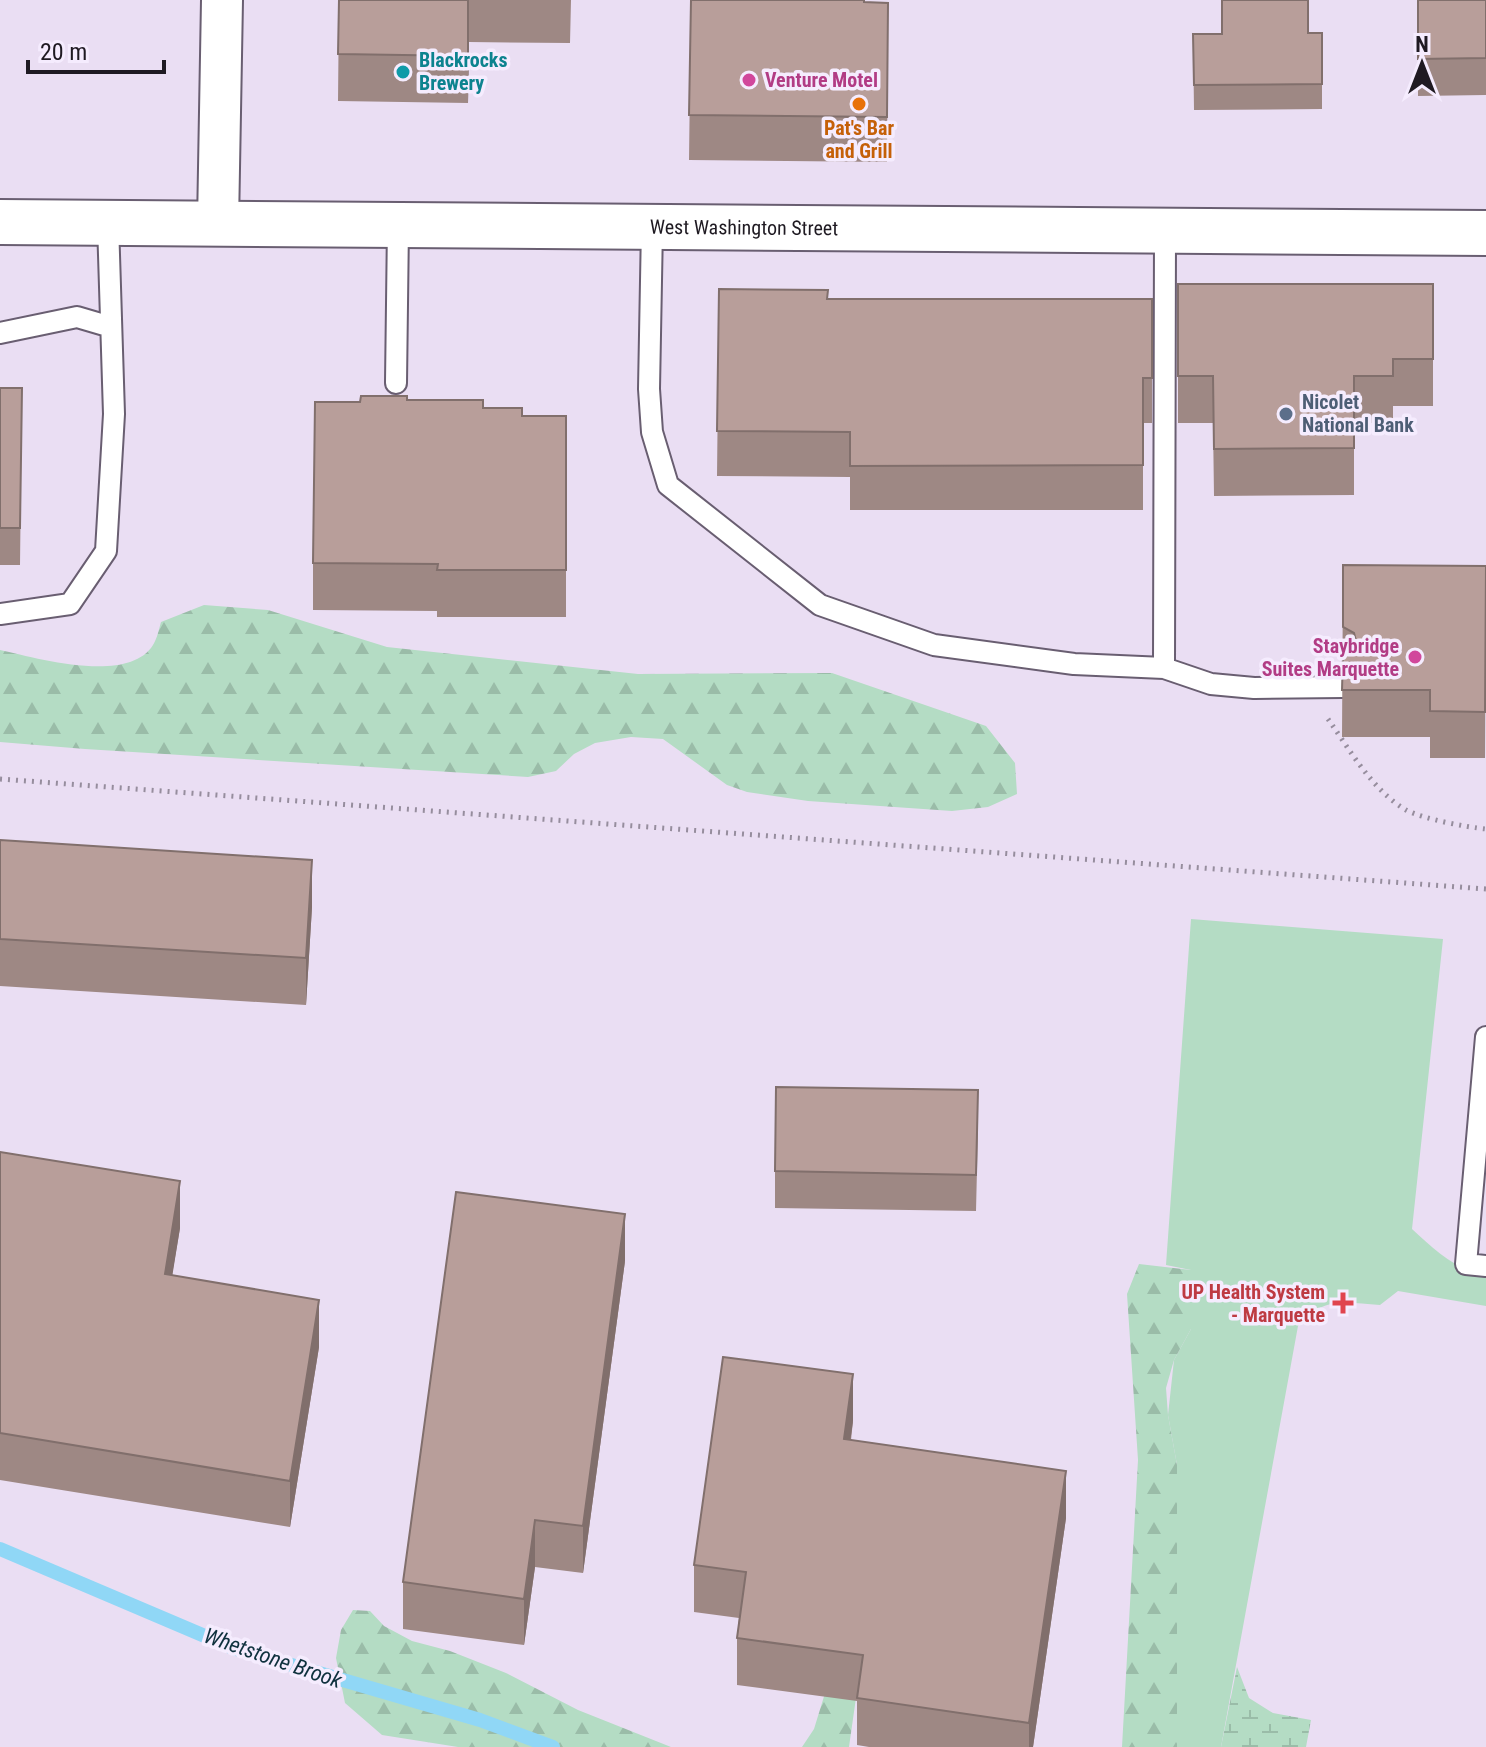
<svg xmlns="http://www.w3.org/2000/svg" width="1486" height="1747" viewBox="0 0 1486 1747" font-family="'Roboto Condensed',sans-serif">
<defs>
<pattern id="forest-firs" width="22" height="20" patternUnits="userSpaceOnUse" patternTransform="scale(2)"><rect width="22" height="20" fill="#b4dcc4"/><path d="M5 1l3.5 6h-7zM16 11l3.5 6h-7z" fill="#9abca8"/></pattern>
<pattern id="wetland-marsh" width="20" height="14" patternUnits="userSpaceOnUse" patternTransform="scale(2)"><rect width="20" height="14" fill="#b4dcc4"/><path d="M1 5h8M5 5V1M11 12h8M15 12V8" fill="none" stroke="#9abca8"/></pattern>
</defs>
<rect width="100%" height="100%" fill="#eadef3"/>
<path fill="#b4dcc4" d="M1191 919 1443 939 1412 1229C1433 1248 1456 1271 1486 1275V1306L1398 1291 1380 1305C1345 1303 1323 1296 1298 1326L1221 1747H1177V1465L1168 1415 1174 1360 1191 1329V1270L1166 1265Z"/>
<path fill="url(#forest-firs)" d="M204 605 268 610 387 647 638 674 832 673 986 726 1015 763 1017 794 988 807 952 811 808 801 747 792 727 785 663 739 631 737 595 743 574 754 556 771 528 777 85 749 0 742V650C37 658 128 685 153 645 157 639 159 629 161 622Z
M1139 1264 1191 1270 1197 1297 1191 1329 1174 1360 1166 1388 1168 1415 1177 1465V1747H1122L1138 1460 1127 1294Z
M884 1501 849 1747H802L814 1729Z
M353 1610 370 1611 384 1626 412 1641 450 1651 506 1673 578 1710 671 1747H458L382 1735 345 1703 336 1658 341 1630Z"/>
<path fill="url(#wetland-marsh)" d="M1237 1667 1249 1698 1273 1713 1311 1720 1306 1747H1221Z"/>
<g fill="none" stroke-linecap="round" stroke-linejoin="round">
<path stroke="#90d7f6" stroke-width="14" d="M0 1549 233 1648 480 1720 553 1747"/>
<g stroke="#695e71" stroke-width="24">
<path id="lane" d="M652 227 649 389 652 432 668 485 820 605 934 645 1074 664 1164 668 1165 232
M0 333 77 317 111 327
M396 383 398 225
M0 614 70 604 106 551 114 414 108 223
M1164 668 1211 684 1254 688 1343 687
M1486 1037 1466 1264 1486 1266"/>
</g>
<g stroke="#695e71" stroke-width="44">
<path id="street" d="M218 224 222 0"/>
</g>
<g stroke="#695e71" stroke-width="48">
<g id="primary">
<path id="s1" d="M0 222 1486 233"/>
</g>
</g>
<path stroke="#968d9d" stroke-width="5" stroke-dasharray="2 6" stroke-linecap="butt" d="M1328 719C1350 750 1372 790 1406 810 1423 819 1466 827 1486 829
M0 779 1486 889"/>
<use href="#lane" stroke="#fff" stroke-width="20"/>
<use href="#street" stroke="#fff" stroke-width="40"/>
<use href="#primary" stroke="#fff" stroke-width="44"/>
</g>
<path fill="#9e8884" d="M339 0H571L570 43 469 42 468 103 338 101Z
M691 0 888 3 887 162 689 160Z
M1418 0H1486V95L1418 96Z
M1322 33V109L1194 110 1193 34Z
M1178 284H1433V406H1393V423H1354V495L1214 496 1213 423H1178Z
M719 289 827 299H1152V423H1143V510H850V477L717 476Z
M0 388H22L20 565H0Z
M407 400 483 408 522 416H566V617H437V611L313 610V563L360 402Z
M1343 565 1486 566 1485 758H1430V737H1342Z
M0 840 312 907 306 1005 0 986Z
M978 1127 976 1211 775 1208V1171Z
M0 1152 180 1228 172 1275 319 1347 290 1527 0 1480Z
M625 1261 583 1573 535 1567 524 1645 403 1629V1582Z
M853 1421 851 1440 1066 1518 1033 1747H869L857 1745V1701L737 1685V1638L739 1618 694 1612V1565Z"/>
<path fill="#816f6c" d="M469 0V42L468 103V56Z
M312 860V907L306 1005V958Z
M180 1181V1228L165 1321V1274Z
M625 1214V1261L583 1573V1526Z
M319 1300V1347L290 1527V1481Z
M853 1374V1421L844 1486V1439Z
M1066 1471V1518L1033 1747H1029V1723Z
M535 1520V1567L524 1645V1599Z"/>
<path fill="#b89e9a" stroke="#816f6c" stroke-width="2" d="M339 0H468V56L338 54Z
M691 0H864V2L888 3 887 117 689 115Z
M1222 0H1308V33H1322V84L1194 85 1193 34H1222Z
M1418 0H1486V58L1418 59Z
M1178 284H1433V359H1393V376H1354V448L1214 449 1213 376H1178Z
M719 289 828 290 827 299H1152V378H1143V465L850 466V432L717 431Z
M0 388H22L20 528H0Z
M361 396H407V400H483V408H522V416H566V570H437L438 564 313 563 315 402H360Z
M1343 565 1486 566 1485 712 1430 711V690H1342L1343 653 1350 651 1356 641 1354 633 1343 627Z
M0 840 312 860 306 958 0 939Z
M776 1087 978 1090 976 1175 775 1171Z
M0 1152 180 1181 165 1274 319 1300 290 1481 0 1433Z
M456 1192 625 1214 583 1526 535 1520 524 1599 403 1582Z
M723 1357 853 1374 844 1439 1066 1471 1029 1723 857 1698 863 1655 737 1638 746 1572 694 1565Z"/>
<circle fill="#0f9aa8" stroke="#f5ecfe" stroke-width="3" cx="403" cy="72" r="8"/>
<g fill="#d1479c" stroke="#f5ecfe" stroke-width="3">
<circle cx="749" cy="80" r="8"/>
<circle cx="1415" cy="657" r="8"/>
</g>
<circle fill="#e8710a" stroke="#f5ecfe" stroke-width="3" cx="859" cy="104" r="8"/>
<circle fill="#5c6f8a" stroke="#f5ecfe" stroke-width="3" cx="1286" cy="414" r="8"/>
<path fill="#e0444e" stroke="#f5ecfe" stroke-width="3" d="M1339 1291h8v8h8v8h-8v8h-8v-8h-8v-8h8z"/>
<g text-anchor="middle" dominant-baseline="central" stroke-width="7" stroke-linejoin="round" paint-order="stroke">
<g font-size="20" font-weight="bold" fill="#0d838f" stroke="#f5ecfe" text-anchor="start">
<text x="419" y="60">Blackrocks<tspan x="419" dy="23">Brewery</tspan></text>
</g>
<g font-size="20" font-weight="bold" fill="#b23c85" stroke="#f5ecfe" text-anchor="start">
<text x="765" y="80">Venture Motel</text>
<text x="1399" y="646" text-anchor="end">Staybridge<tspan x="1399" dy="23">Suites Marquette</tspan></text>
</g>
<g font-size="20" font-weight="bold" fill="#c56008" stroke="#f5ecfe">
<text x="859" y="128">Pat's Bar<tspan x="859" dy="23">and Grill</tspan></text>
</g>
<g font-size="20" fill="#1f1a22" stroke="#f5ecfe">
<text stroke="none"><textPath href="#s1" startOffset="744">West Washington Street</textPath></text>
</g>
<g font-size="20" font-weight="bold" fill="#4e5e75" stroke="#f5ecfe" text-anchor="start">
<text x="1302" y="402">Nicolet<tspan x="1302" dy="23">National Bank</tspan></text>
</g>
<g font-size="20" font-weight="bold" fill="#be3a42" stroke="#f5ecfe" text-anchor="end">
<text x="1325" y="1292">UP Health System<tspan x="1325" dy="23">- Marquette</tspan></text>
</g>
<g font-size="22" font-style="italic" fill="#0f313e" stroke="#f5ecfe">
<text transform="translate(273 1658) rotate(19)">Whetstone Brook</text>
</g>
</g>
<g transform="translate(1422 64)" stroke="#f5ecfe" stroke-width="6" paint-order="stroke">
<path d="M0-6L14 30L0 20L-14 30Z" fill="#1f1a22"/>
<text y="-12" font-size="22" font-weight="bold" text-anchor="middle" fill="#1f1a22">N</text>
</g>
<path d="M28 60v12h136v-12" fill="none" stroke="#1f1a22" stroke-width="4"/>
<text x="40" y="60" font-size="24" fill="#1f1a22" stroke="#f5ecfe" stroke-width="6" paint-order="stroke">20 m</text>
</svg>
